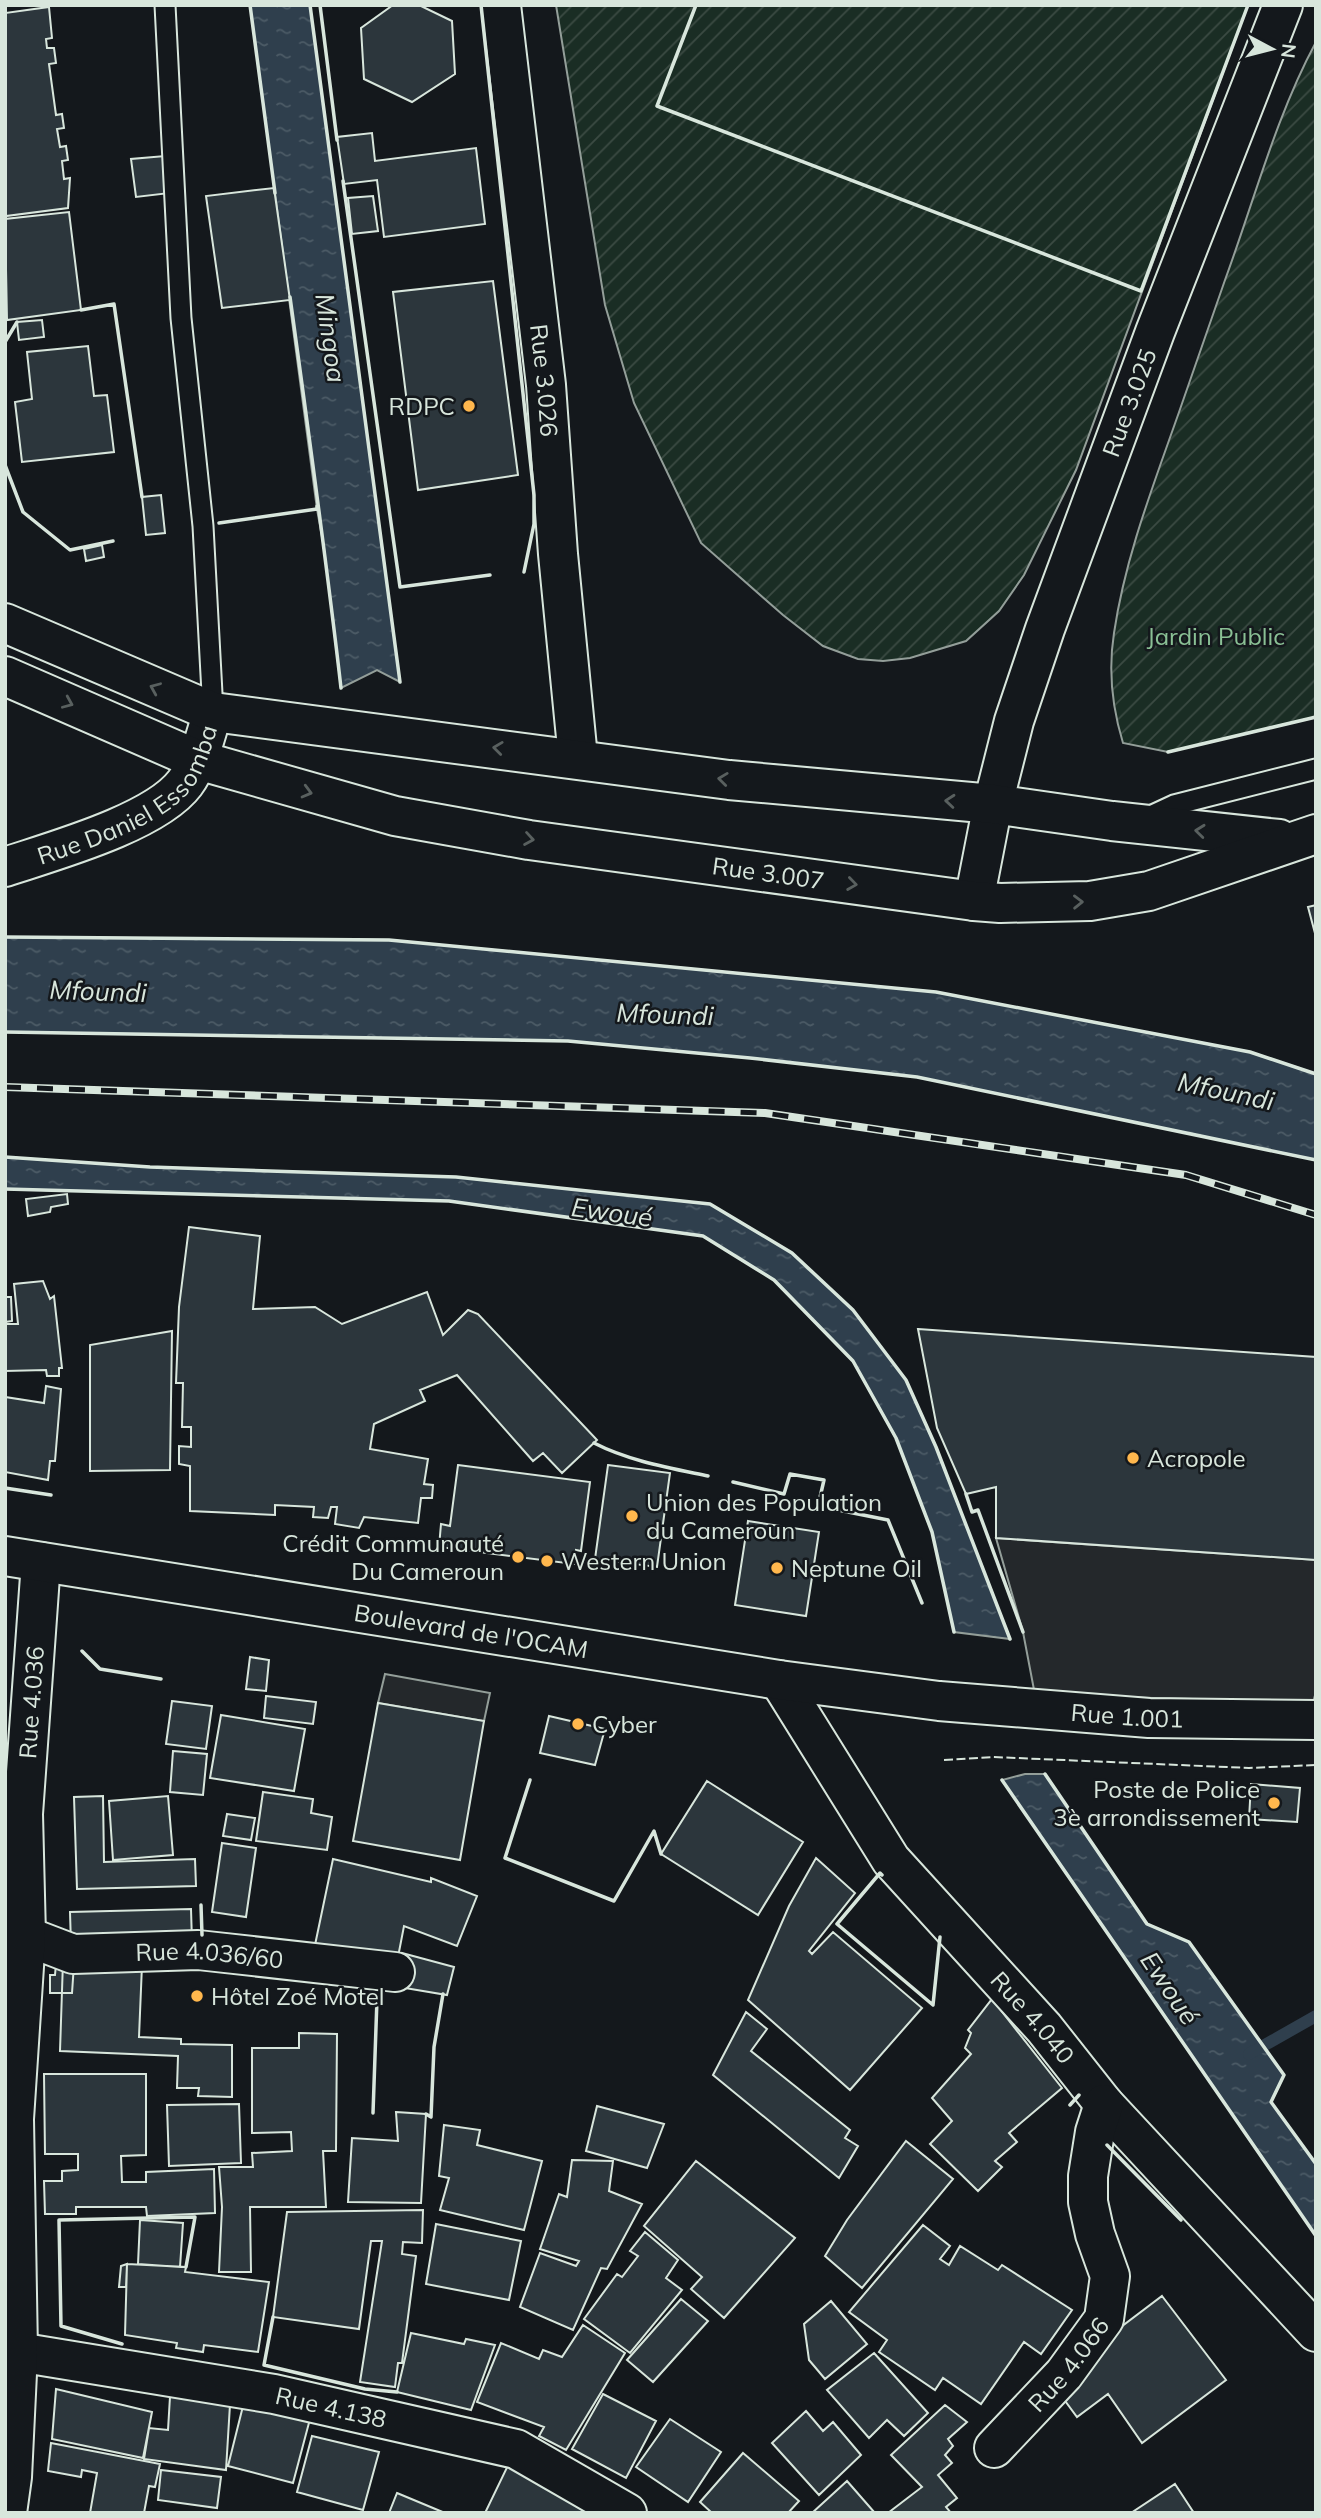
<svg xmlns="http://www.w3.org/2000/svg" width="1321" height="2518" viewBox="0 0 1321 2518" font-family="Mulish,sans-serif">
<defs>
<pattern id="garden-furrows" width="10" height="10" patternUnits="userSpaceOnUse" patternTransform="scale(1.75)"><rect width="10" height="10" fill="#1a2d24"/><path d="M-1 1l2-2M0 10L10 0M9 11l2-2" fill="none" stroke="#3b4b43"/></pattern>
<pattern id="water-ripples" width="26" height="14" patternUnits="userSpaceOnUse" patternTransform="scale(1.75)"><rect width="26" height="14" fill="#2f3f4d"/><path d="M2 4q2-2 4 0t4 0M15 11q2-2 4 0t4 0" fill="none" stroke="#4c5b66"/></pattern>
</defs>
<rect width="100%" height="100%" fill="#14181c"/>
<path fill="url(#garden-furrows)" stroke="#939e99" stroke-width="2" d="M556 5H1248L1076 470 1024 575 999 611 966 641 910 658 883 661 858 659 823 646 783 615 701 543 634 403 605 305Z
M1316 42V717L1168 752 1123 743C1112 707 1108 671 1114 633 1125 558 1153 486 1178 415 1194 370 1209 325 1225 280 1254 201 1276 116 1316 42Z"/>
<path fill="#24282b" stroke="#939e99" stroke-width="2" d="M996 1538 1316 1560V1692L1313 1702 1035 1695 1023 1632Z
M385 1674 490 1693 484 1721 378 1703Z"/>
<path fill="url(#water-ripples)" stroke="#939e99" stroke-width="2" d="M250 5H310L400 682 377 670 341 688 324 548 317 509Z
M5 937 389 940 936 992 1250 1052 1316 1074V1160L917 1077 750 1058 568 1041 5 1032Z
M5 1157 150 1167 456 1177 710 1204 792 1253 853 1310 906 1380 936 1447 1010 1639 954 1632 932 1532 896 1438 853 1361 774 1280 703 1236 449 1201 5 1189Z
M1025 1774H1045L1147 1924 1189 1942 1284 2075 1271 2102 1316 2164V2236L1002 1780Z"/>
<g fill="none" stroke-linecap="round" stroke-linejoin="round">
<path stroke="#2f3f4d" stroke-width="12" d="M1249 2054 1316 2016"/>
</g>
<path fill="#2c363c" stroke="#d8e6dc" stroke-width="2" d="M393 5H419L452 21 455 74 412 102 364 79 361 28Z
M49 7 52 38 46 39 47 48H54L56 63 49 64 56 115 62 114 64 128 57 129 60 147 66 146 68 160 62 161 64 179 70 178 68 208 6 216 5 13Z
M372 133 375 161 476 148 485 224 384 237 377 180 344 184 337 137Z
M165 156 170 193 136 197 131 159Z
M274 188 290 300 222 308 206 196Z
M373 196 378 231 352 234 348 198Z
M69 212 81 310 7 320 5 219Z
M493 281 518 475 418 490 393 292Z
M42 320 44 337 19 340 17 322Z
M88 346 94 396 107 395 114 452 22 462 15 402 32 399 27 352Z
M161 495 165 533 146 535 142 497Z
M102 545 104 557 86 561 84 549Z
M1316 905V937L1308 907Z
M67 1194 68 1204 51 1207 50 1212 28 1216 26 1199Z
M189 1227 260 1236 253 1309 315 1307 342 1324 427 1292 443 1335 468 1310 478 1314 597 1440 562 1473 543 1453 533 1461 457 1375 420 1390 425 1401 374 1424 370 1449 428 1459 424 1484 433 1485 432 1498H421L418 1523 364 1517 359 1528 335 1524 337 1507H331L328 1518 313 1517 314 1507 275 1505V1515L190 1511V1466L179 1464V1446L191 1447V1427H182L183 1383H176L179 1307Z
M43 1281 50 1299 54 1296 62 1368H59V1376H47L46 1370 5 1371V1324H18L14 1284Z
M5 1297H11L12 1321 5 1322Z
M918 1329 1316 1357V1560L996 1538V1487L966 1494 937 1428Z
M172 1331 170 1470 90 1471V1345Z
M46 1386 61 1389 55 1461H50L48 1480 5 1472V1397L44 1403Z
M458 1465 590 1482 581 1551 576 1550 574 1564 439 1547 441 1524 450 1526Z
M608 1465 670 1473 657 1567 595 1559Z
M748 1521 819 1532 806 1616 735 1605Z
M250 1657 269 1660 266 1691 246 1689Z
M266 1696 316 1702 313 1724 264 1718Z
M172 1701 212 1706 206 1749 166 1744Z
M378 1703 484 1721 460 1860 353 1841Z
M221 1715 305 1729 294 1791 210 1778Z
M549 1716 605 1729 595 1765 540 1753Z
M173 1751 207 1754 203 1795 170 1792Z
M707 1781 803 1842 758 1915 661 1854Z
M1251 1784 1300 1788 1297 1822 1249 1819Z
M263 1792 313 1799 311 1813 332 1817 327 1850 256 1841Z
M103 1796 104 1862 195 1859 196 1886 77 1889 74 1797Z
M168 1796 173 1855 113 1860 109 1801Z
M227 1814 255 1818 251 1840 223 1836Z
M222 1843 256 1848 246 1917 212 1912Z
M816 1858 855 1893 809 1951 812 1954 833 1932 922 2008 850 2090 748 2000 789 1906Z
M333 1859 431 1882V1878L477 1896 457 1946 404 1926 398 1957 315 1945Z
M191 1909 192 1942 71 1945 70 1912Z
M402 1953 454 1967 447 1995 393 1986Z
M63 1961 142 1965 139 2037 181 2039V2044L232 2045V2097L198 2096 199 2088H177L178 2056 60 2051Z
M56 1964H74L72 1993H50V1975H55Z
M992 1999 1062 2088 1009 2133 1017 2142 995 2161 1002 2167 978 2191 930 2144 952 2121 932 2098 971 2054 965 2048 971 2033 968 2030Z
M746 2012 767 2029 751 2051 850 2130 845 2138 858 2146 839 2178 713 2075Z
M299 2033 337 2034 336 2151H323L326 2207H250L251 2272H219L222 2207 219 2167H253L252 2153 292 2151 291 2132 252 2133V2048H299Z
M44 2074H146V2155L121 2156 122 2182H146V2172L214 2169 215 2213 147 2216 146 2207H76V2214H45L44 2181H62V2171L78 2170V2154H45Z
M239 2104 241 2163 169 2166 167 2105Z
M597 2106 664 2124 647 2168 586 2151Z
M396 2112 426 2114 421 2203 348 2202 352 2138 398 2141Z
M444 2125 480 2130 477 2145 542 2161 524 2230 440 2210 449 2178 439 2176Z
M906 2141 953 2179 862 2288 825 2256 847 2220Z
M572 2160 613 2161 609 2191 642 2204 607 2269 601 2268 573 2330 520 2307 540 2253 576 2266 579 2261 540 2249 559 2194 567 2197Z
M696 2161 795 2238 724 2318 691 2289 702 2277 644 2226Z
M423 2210 422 2243 403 2242 402 2254 416 2256 402 2363H398L395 2387 360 2382 382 2241H371L359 2329 273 2317 287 2212Z
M140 2220 183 2223 180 2267 138 2264Z
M436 2224 521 2241 509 2300 426 2284Z
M923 2225 950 2246 940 2259 949 2265 960 2246 998 2270 1002 2265 1072 2310 1041 2354 1024 2342 981 2404 943 2378 935 2390 879 2352 887 2340 849 2312Z
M645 2232 678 2260 666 2278 682 2290 630 2353 584 2319 617 2274 622 2277 638 2256 630 2251Z
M127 2264 186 2267 185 2272 269 2282 258 2352 204 2345 203 2352 176 2348 177 2343 125 2335Z
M127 2264 126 2287H119L121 2266Z
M1162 2296 1226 2380 1142 2443 1108 2394 1077 2417 1060 2394 1080 2358Z
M681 2299 708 2321 653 2382 627 2360Z
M831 2301 867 2344 825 2379 809 2360 804 2324Z
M583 2325 625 2353 566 2450 539 2436 544 2427 477 2402 501 2343 539 2359 543 2350 562 2357Z
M411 2333 464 2344 466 2339 495 2345 471 2410 397 2392Z
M874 2353 928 2413 904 2436 887 2420 869 2438 827 2390Z
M171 2380 231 2388 226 2470 144 2459 149 2428 168 2430Z
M56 2389 152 2412 143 2458 52 2439Z
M603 2394 656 2421 626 2478 572 2449Z
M244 2402 310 2419 293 2483 228 2466Z
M945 2405 967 2422 948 2439 953 2446 945 2455 952 2463 938 2475 957 2498 946 2507 951 2513H888L922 2487 891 2455Z
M806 2411 823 2431 833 2422 861 2455 819 2495 772 2443Z
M670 2419 721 2452 688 2502 636 2467Z
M312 2436 379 2452 363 2510 297 2492Z
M51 2443 160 2464 155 2487 149 2486 144 2513H90L97 2473 82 2470 81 2477 48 2471Z
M743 2453 799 2501 788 2513H712L700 2502Z
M513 2455 597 2513H485Z
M161 2470 221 2477 217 2508 158 2500Z
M847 2481 875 2513H812Z
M1175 2484 1194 2513H1131Z
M397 2493 445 2513H389Z"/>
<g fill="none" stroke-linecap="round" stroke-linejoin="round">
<g stroke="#d8e6dc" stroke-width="23">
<path id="service" d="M165 5 181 318 203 526 213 712
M1146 818 1174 805 1316 769"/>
</g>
<g stroke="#d8e6dc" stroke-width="42">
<g id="minor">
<path id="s1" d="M501 5 546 385 558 554 578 758"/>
<path id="s2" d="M779 1680 891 1860 1044 2028 1104 2104 1316 2332"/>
<path id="s3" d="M26 1936 73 1954 198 1950 395 1972"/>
<path id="s4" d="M18 2352 274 2394 516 2449 627 2513"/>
<path id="s5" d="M994 2448 1064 2374 1104 2319 1110 2276 1095 2234 1088 2202V2176L1095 2132 1104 2104"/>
</g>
</g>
<g stroke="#d8e6dc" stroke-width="42">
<g id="tertiary">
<path id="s6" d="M974 901 993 804 1014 721 1045 629 1155 332 1283 5"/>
<path id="s7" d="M7 2513 12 2477 18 2352 14 2119 26 1936 23 1814 41 1562"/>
</g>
</g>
<g stroke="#d8e6dc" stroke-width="42">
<g id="secondary">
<path id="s8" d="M5 867C53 851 155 823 185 783 200 763 205 735 213 712"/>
</g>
</g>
<g stroke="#d8e6dc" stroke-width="42">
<g id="primary">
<path d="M5 623 213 712 729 780 993 804 1112 821 1279 839"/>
<path id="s9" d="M5 676 198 760 395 816 529 840 974 901 1000 903 1090 901 1149 891 1316 834"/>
</g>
</g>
<g stroke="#d8e6dc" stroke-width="42">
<g id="trunk">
<path id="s10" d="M5 1556 779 1680 939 1701 1149 1718 1316 1720"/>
</g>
</g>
<use href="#service" stroke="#14181c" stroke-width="19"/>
<use href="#minor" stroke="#14181c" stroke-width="38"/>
<use href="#tertiary" stroke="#14181c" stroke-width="38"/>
<use href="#secondary" stroke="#14181c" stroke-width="38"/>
<use href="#primary" stroke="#14181c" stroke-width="38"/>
<use href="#trunk" stroke="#14181c" stroke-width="38"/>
<g stroke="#d8e6dc" stroke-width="8">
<path id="rail" d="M5 1087 765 1113 1186 1175 1316 1215"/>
</g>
<use href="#rail" stroke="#14181c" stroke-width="5" stroke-dasharray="16" stroke-linecap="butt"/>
<path stroke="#d8e6dc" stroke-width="2" stroke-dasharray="9 3.5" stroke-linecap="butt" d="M944 1760 993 1757 1249 1768 1316 1765"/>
<path stroke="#d8e6dc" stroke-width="3.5" d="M250 5 275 193
M310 5 400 682
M320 5 337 140
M481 5 534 495V524L524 572
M696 5 657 106 1141 291 1248 5
M343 181 400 587 490 575
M290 297C308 427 326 557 341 688
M81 310 114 304 142 497
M5 342 17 322
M5 465 23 512 70 550 113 541
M219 523 317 509V506
M1168 752 1316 717
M5 937 389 940 936 992 1250 1052 1316 1074
M5 1032 568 1041 750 1058 917 1077 1316 1160
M5 1157 150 1167 456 1177 710 1204 792 1253 853 1310 906 1380 936 1447 1010 1639
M5 1189 449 1201 703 1236 774 1280 853 1361 896 1438 932 1532 954 1632
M594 1443C629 1461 670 1468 708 1476
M733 1482 784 1494 790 1474 824 1480 818 1506 888 1520 922 1603
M5 1488 51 1495
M966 1494 972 1512 978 1510 1023 1632
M82 1651 100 1669 161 1679
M1045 1774 1147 1924 1189 1942 1284 2075 1271 2102 1316 2164
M530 1780 505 1858 614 1901 654 1831 661 1854
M1002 1780 1316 2236
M882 1875 880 1873 837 1924 933 2005 940 1937
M201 1905 202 1935
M370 1999H377L373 2113
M1070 2105 1079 2095
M426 2114 431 2117 434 2047 443 1994
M1107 2145 1181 2220
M273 2317 264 2365 365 2389 397 2392
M122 2344 61 2326 59 2220 195 2217 186 2267"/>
</g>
<defs><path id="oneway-chevron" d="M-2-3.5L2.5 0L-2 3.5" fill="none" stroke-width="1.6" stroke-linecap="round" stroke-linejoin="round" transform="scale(1.75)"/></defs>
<g stroke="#59605f">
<use href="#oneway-chevron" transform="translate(155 688) rotate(-157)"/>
<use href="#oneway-chevron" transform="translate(68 703) rotate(23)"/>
<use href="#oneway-chevron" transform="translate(498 748) rotate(-173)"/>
<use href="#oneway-chevron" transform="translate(723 779) rotate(-173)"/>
<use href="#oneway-chevron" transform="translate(307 792) rotate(15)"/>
<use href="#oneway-chevron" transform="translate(950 801) rotate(-175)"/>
<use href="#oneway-chevron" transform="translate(1200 831) rotate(-174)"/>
<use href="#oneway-chevron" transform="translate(529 839) rotate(9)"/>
<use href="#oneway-chevron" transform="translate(852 884) rotate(8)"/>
<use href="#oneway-chevron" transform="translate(1078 902) rotate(-1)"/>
</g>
<g fill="#ffb74d" stroke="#14181c" stroke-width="2.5">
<circle cx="469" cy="406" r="7"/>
<circle cx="1133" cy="1458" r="7"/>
<circle cx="632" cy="1516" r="7"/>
<circle cx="518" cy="1557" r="7"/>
<circle cx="547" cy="1561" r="7"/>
<circle cx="777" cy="1568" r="7"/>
<circle cx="578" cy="1724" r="7"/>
<circle cx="1274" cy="1803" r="7"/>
<circle cx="197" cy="1996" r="7"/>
</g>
<g text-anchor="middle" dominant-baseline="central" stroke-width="5" stroke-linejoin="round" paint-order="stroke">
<g font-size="24" fill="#d8e6dc" stroke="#14181c">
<text stroke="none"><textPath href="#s1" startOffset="378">Rue 3.026</textPath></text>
<text stroke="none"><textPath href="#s6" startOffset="523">Rue 3.025</textPath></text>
<text stroke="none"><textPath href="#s8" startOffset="149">Rue Daniel Essomba</textPath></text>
<text stroke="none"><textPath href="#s9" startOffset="793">Rue 3.007</textPath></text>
<text stroke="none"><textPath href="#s10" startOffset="472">Boulevard de l'OCAM</textPath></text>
<text stroke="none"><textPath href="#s7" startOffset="812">Rue 4.036</textPath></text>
<text stroke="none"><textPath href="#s10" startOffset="1134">Rue 1.001</textPath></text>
<text stroke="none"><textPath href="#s3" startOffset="187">Rue 4.036/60</textPath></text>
<text stroke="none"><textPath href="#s2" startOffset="424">Rue 4.040</textPath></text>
<text stroke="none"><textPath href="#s5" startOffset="112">Rue 4.066</textPath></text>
<text stroke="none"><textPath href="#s4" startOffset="318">Rue 4.138</textPath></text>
</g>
<g font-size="24" fill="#d8e6dc" stroke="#14181c" text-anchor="start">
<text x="455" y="406" text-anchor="end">RDPC</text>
<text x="1147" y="1458">Acropole</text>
<text x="646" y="1502">Union des Population<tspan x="646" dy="28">du Cameroun</tspan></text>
<text x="504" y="1543" text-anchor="end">Crédit Communauté<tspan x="504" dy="28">Du Cameroun</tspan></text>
<text x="561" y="1561">Western Union</text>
<text x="791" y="1568">Neptune Oil</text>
<text x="592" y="1724">Cyber</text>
<text x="1260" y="1789" text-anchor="end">Poste de Police<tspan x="1260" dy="28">3è arrondissement</tspan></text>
<text x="211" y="1996">Hôtel Zoé Motel</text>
</g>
<g font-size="24" fill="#8ac095" stroke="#14181c">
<text x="1216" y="636">Jardin Public</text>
</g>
<g font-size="26" font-style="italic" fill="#d8e6dc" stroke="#14181c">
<text transform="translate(331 338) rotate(82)">Mingoa</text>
<text transform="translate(98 991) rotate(2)">Mfoundi</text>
<text transform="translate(665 1014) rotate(2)">Mfoundi</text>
<text transform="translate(1226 1091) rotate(12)">Mfoundi</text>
<text transform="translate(612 1212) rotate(8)">Ewoué</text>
<text transform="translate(1170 1988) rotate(56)">Ewoué</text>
</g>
</g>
<rect width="1321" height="2518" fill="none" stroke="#d8e6dc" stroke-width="14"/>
<g transform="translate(1272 49) rotate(97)" stroke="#14181c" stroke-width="5" paint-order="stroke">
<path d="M0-5L12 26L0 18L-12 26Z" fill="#d8e6dc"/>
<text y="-10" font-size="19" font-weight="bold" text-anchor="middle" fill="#d8e6dc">N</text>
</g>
</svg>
